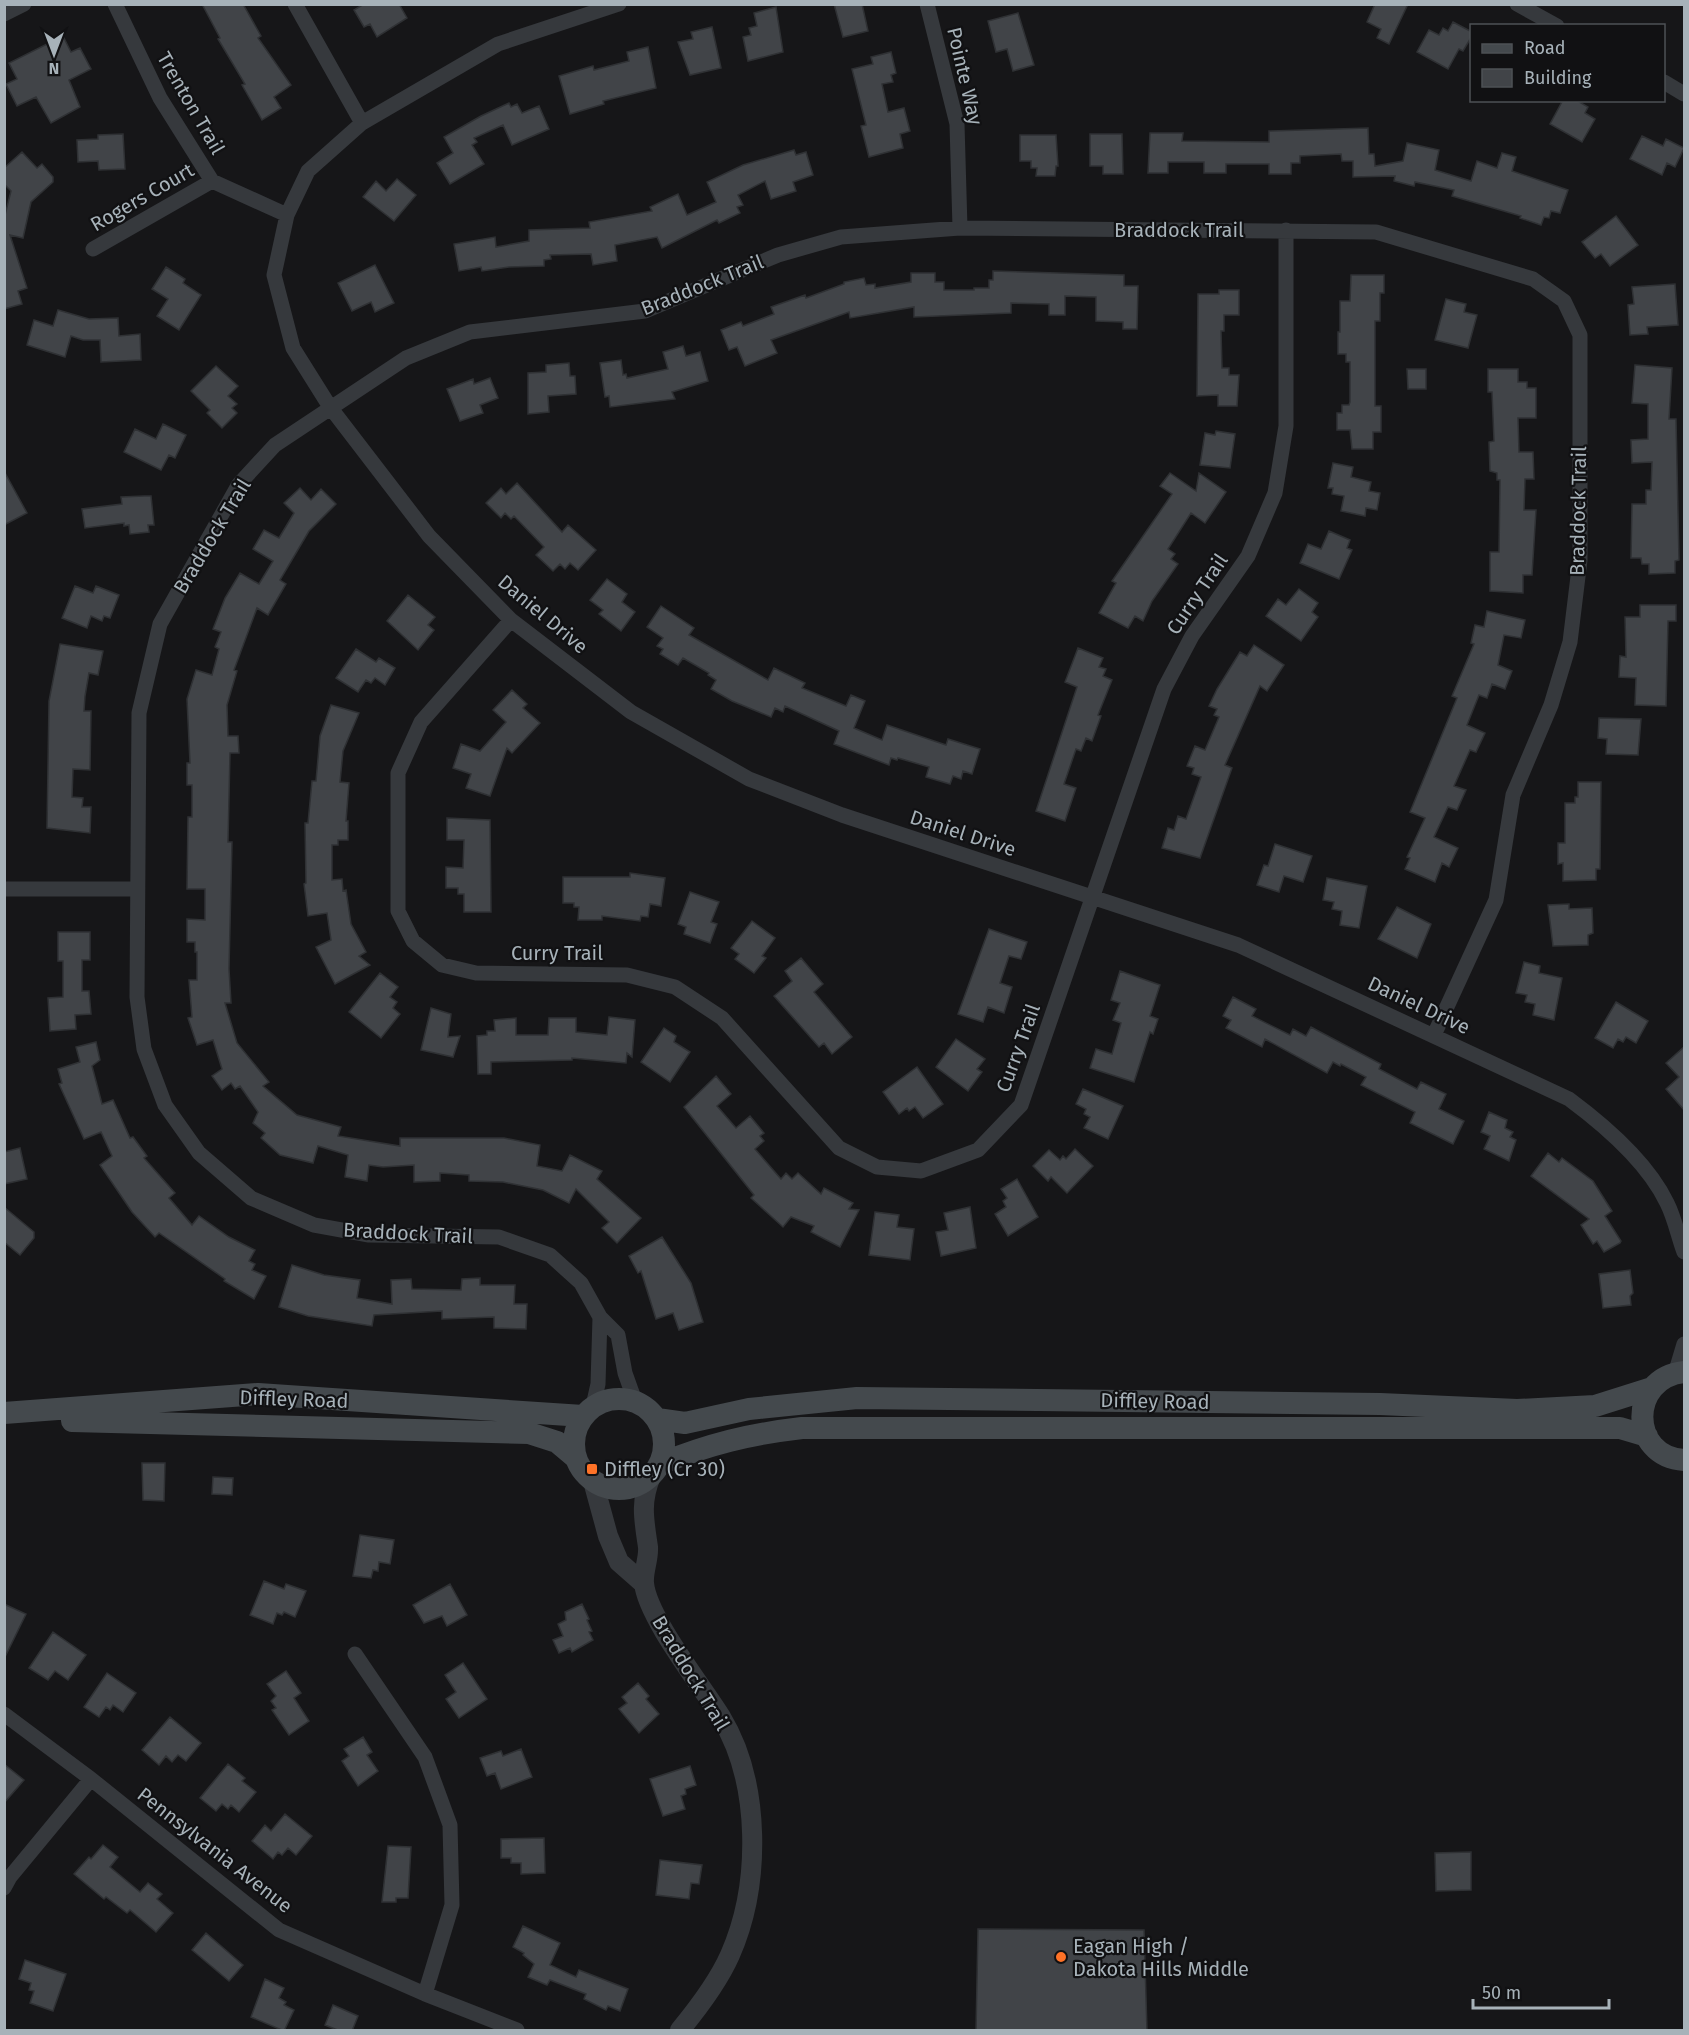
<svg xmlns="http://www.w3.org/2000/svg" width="1689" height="2035" viewBox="0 0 1689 2035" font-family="'Fira Sans',sans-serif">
<rect width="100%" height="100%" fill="#161618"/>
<path fill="#414448" stroke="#2f3134" stroke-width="1.5" d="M202 4H243L261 36 258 38 291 85 274 97 281 108 262 120 242 85 245 84 218 39 220 38Z
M364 4H399L407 18 377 37 370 24 364 27 354 10Z
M834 4H862L868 31 843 37Z
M1375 4H1408L1389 44 1377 38 1381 29 1367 22Z
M776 7 783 52 748 61 743 37 751 35 749 28 757 26 754 13Z
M1018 13 1034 65 1013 71 1007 49 996 52 988 21Z
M1453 22 1472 32V36L1463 51 1459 49 1448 69 1417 52 1429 30 1439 35 1443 28 1448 31Z
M712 27 721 68 690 75 678 42 693 39 691 32Z
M63 36 71 52 80 48 91 69 69 80 80 107 51 123 36 97 17 106 6 84 17 79 9 63Z
M648 47 656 88 603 101 604 104 570 114 559 76 593 66 594 70 629 61 627 52Z
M891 52 896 73 891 75 893 82 882 84 888 112 904 108 910 131 900 134 903 148 869 157 861 126 866 125 852 69 873 64 871 57Z
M1563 100H1576L1588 107 1585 113 1595 119 1582 142 1550 124Z
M509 103 511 107 517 104 522 113 539 106 549 129 512 145 503 125 474 138 477 142 472 145 484 164 450 184 437 163 453 153 444 137 481 116Z
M1368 128 1369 154H1374L1375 166 1403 161 1407 143 1439 150 1435 170 1471 181 1477 161 1497 168 1502 153 1516 157 1512 171 1568 190 1560 213 1551 211 1549 218 1544 217 1541 225 1520 218 1521 216 1452 196 1454 190 1415 182 1414 186 1394 181 1395 176 1353 177V161H1342L1341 154 1300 156V163H1291V174H1269V164H1226V173H1204V162H1168V173H1148L1150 133H1183L1182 141 1269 142V131Z
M123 134 125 169 99 170 98 161 78 162 77 140 98 139V135Z
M1090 134H1122L1123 174H1103V166H1090Z
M1020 135H1056L1058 166H1056L1055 176H1036L1037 168H1031V161H1020Z
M1642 136 1663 146 1666 139 1684 148 1675 167 1667 163 1662 175 1630 159Z
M794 150 796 155 806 152 813 175 793 182 796 191 771 199 765 181 738 195 743 205 737 207 740 213 719 223 717 220 662 248 657 237 615 245 617 261 593 265 591 254 550 255 551 259 544 260V266L509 267 482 271 481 267 459 271 454 244 495 237 496 247 529 241V230L590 228 589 222 652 211 650 207 678 194 687 215 716 202 707 182 743 165Z
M22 152 37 168 42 164 53 177V182L31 202 23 238 10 235 27 288 18 291 22 304 4 309V219L11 191 4 184V168Z
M397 179 416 195 394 221 363 197 376 181 386 191Z
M1616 216 1638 245 1610 266 1601 254 1595 258 1582 242Z
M375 265 394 303 375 312 371 302 352 311 338 283Z
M166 267 185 279 183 283 201 295 179 330 157 316 168 299 152 289Z
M993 271 1124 275V286H1138L1137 329H1123V322L1096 321V297L1065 296V315H1049V304L1011 303V313L914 317V307L850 318 849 312 771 340 777 353 745 366 737 347 729 350 721 330 741 322 743 326 774 314 771 307 805 295 806 298 844 284V282L864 278 866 285 875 284V288L911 282V273H935V282H944V290H974V288H989V280H993Z
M1351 275H1384V293H1380V321H1375V406H1381V432H1373V449H1352L1350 430H1337V413H1342V405H1349L1350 402V362H1346V354H1338V332H1340V301H1350Z
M1675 284 1678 325 1647 327 1648 334 1630 335 1628 305 1634 304 1632 287Z
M1219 290H1239V315H1224V331H1221L1222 368H1229V375H1239L1237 406H1218V395L1197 396 1198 294H1219Z
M1446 299 1466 304 1464 312 1477 315 1468 348 1435 340Z
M58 310 89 319 118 318 119 336 140 334 141 360 101 362 100 340H83L71 336 65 357 27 345 34 320 53 326Z
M683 346 686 356 700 352 708 381 672 392 675 399 610 407 609 396 605 397 600 363 621 360 623 375 626 374 627 378 668 369 663 352Z
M569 363 570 376H575L576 394 548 396 549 412 528 414V373L546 372V365Z
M1635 365 1672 368 1669 419H1676L1679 560 1675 561V573L1649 574V564H1642L1641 558H1631L1632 504H1646V490H1651L1652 462 1632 463 1631 440 1648 439V404L1632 403Z
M216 366 238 386 228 396 237 404 232 408 237 413 222 428 207 413 210 410 191 391Z
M1407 369H1426V389H1408Z
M1488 369H1518V382H1527V388H1536V418H1518L1519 452H1533L1534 479H1525L1524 510H1536L1532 575H1523V593L1490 591V552H1499L1500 480H1497V473L1490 471 1489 442 1494 441 1492 392H1488Z
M490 378 498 398 480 405 483 413 460 421 447 389 473 379 474 384Z
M163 424 186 435 175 458 169 455 161 470 124 452 135 429 156 439Z
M1216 431 1235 434 1230 468 1200 465 1205 433 1215 435Z
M1333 463 1353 467 1351 477 1371 482 1369 491 1380 493 1377 510 1366 508 1365 516 1341 511 1344 496 1332 494 1333 488H1328Z
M4 471 27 513 4 525Z
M1170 473 1196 491 1199 473 1226 492 1205 523 1191 513 1168 549 1175 554 1171 559 1178 564 1152 601 1143 621 1135 616 1128 628 1099 613 1116 583 1112 581 1172 494 1160 486Z
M517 483 562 532 568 525 596 550 578 570 570 563 565 569 560 564 553 571 536 555 544 547 514 516 511 519 505 513 501 518 486 503 501 488 506 494Z
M300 488 311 500 321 489 336 504 309 531 280 580 286 584 268 615 257 608 234 670 237 671 227 705 228 736H238L239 753H230L228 842H232L229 969 231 1003H225L237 1043 269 1082 263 1086 297 1115 341 1127 338 1136 400 1146V1138H504L540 1145 537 1166 562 1171 570 1155 602 1171 597 1179 641 1218 617 1243 602 1228 609 1222 576 1189 569 1203 543 1190 503 1182 469 1181V1175L440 1173V1181L414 1182V1165L383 1167 369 1165 367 1181 345 1177 348 1155 318 1146 313 1163 280 1155 261 1138 265 1133 253 1123 258 1112 240 1086 235 1089 231 1083 222 1090 212 1076 222 1069 213 1040 197 1045 188 1018 192 1017 189 980H197V952H195V942H187V919L205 920V889H187L188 817H192V785H187V763H190L187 699 196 670 212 675 219 649 215 647 221 632 213 629 225 598 240 573 259 584 273 561 253 549 264 530 279 538 294 513 284 503Z
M144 496H151L154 525H148L149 532 130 534 129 525 124 526V523L85 528 82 509 122 504 121 497Z
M1329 531 1350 540 1347 548 1352 550 1339 579 1300 563 1308 544 1321 549Z
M607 579 627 594 622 602 635 612 621 631 599 614 603 610 590 600Z
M75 586 93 593 96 586 119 595 110 618 104 616 102 621 91 616 87 628 62 618Z
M1299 589 1318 603 1312 612 1318 617 1301 641 1266 616 1278 599 1286 605Z
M408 595 435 617 428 625 434 630 418 650 387 621Z
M1640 605H1676V621H1668L1666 706 1635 705 1636 678 1619 677 1620 656 1626 657 1625 617H1640Z
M661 606 694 628 689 635 768 680 774 668 805 683 802 688 846 706 851 695 865 701 854 728 882 740 887 725 946 745 948 739 980 749 972 774 963 771 961 779 953 776 950 784 926 777 929 767 898 758 897 760 891 758 889 765 834 744 839 731 785 706 783 712 775 708 771 717 732 701 711 689 716 680 708 675 709 673 683 658 678 665 660 654 663 649 657 646 663 638 647 627Z
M1487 611 1525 620 1521 638 1504 635 1498 665 1512 671 1505 689 1492 684 1487 698 1479 695 1467 725 1485 733 1476 752 1470 750 1454 786 1466 790 1457 810 1448 807 1434 837 1458 848 1449 867 1442 863 1435 882 1405 869 1410 858 1407 857 1425 818 1410 812 1457 698 1452 696 1474 644 1471 643 1475 625 1484 627Z
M60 644 103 651 98 675 89 673 85 696 84 711H91L90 770 73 769 72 797 83 798 82 807H91L90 833 47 828 49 701Z
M1254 645 1284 665 1267 691 1260 686 1225 765 1232 768 1200 858 1162 848 1168 828 1174 830 1178 816 1186 819 1201 777 1192 774 1194 768 1187 766 1195 746 1205 750 1219 717 1214 715 1217 709 1209 706 1217 689 1240 652 1247 656Z
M1078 648 1103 658 1099 667 1106 669 1103 676 1112 680 1098 715 1101 716 1092 741 1086 738 1081 751 1076 749 1064 784 1076 788 1065 821 1036 811 1077 687 1065 682Z
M356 649 376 662 379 658 395 668 385 685 375 678 371 683 366 680 358 692 336 678Z
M512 690 527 704 523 708 540 723 512 753 507 748 490 796 466 788 471 774 453 768 461 744 480 751 506 722 493 710Z
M331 705 359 713 343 751 340 782 349 783 346 821H348V840H338V845H332V880L342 879 343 891 346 890 351 924 366 952 359 956 370 965 335 984 316 947 331 940 327 913 308 916 304 884 306 883 305 823H308L312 781H316L320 736Z
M1599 718 1641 719 1638 755 1606 754 1607 739 1598 738Z
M1578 782H1601L1600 869H1596V880L1563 881V863L1558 864V843H1565V803H1575V797H1578Z
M447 818 490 820 491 912H464V894H458V888H446V867L463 868 464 840H447Z
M1275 844 1312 856 1303 882 1284 876 1279 892 1257 885 1264 865 1268 866Z
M630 873 665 878 661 906 650 904 648 917 641 916 640 921 602 916V920H578L579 907H574V903H563V877H630Z
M1327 878 1367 886 1359 928 1340 925 1342 911 1332 909 1334 902 1323 900Z
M690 892 719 902 711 922 717 924 710 943 684 934 686 927 678 924Z
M1569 904V909L1592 908 1593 933 1588 935V945L1553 946 1548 905Z
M1397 907 1431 924 1417 958 1378 939Z
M752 921 775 938 762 956 766 958 754 973 735 959 739 954 731 948Z
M989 929 1027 942 1021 959 1009 956 1000 983 1012 987 1004 1013 988 1007 983 1022 958 1014Z
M58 932H90V960H82V991H89L91 1014 75 1015 76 1029 50 1031 48 998 63 997V961H58Z
M801 958 823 984 814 992 852 1037 832 1054 824 1043 819 1047 774 996 792 981 785 971Z
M1524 962 1540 966 1539 973 1562 978 1554 1020 1533 1015 1535 1004 1525 1002 1527 995 1516 993Z
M1120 971 1160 985 1150 1016 1158 1019 1153 1034 1150 1032 1134 1082 1090 1068 1096 1049 1112 1054 1121 1023 1113 1020 1120 1003 1111 1000Z
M380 973 398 987 390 997 397 1002 393 1008 400 1014 381 1038 349 1012Z
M1233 997 1256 1009 1252 1016 1290 1035 1293 1029 1306 1036 1311 1027 1381 1064 1379 1069 1417 1089 1421 1082 1446 1094 1439 1109 1464 1121 1453 1144 1410 1123 1415 1112 1361 1085 1366 1077 1341 1064 1340 1066 1333 1062 1327 1073 1265 1039 1262 1047 1226 1028 1231 1020 1223 1016Z
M1616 1002 1648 1021 1636 1043 1626 1037 1623 1042 1618 1039 1613 1048 1595 1038Z
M431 1008 451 1014 448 1037 460 1036 453 1057 421 1050Z
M609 1017 635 1020 632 1057 627 1053 626 1063 572 1058V1060L491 1062V1074H478L477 1036 487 1035V1031H495L494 1020 516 1018V1035H548L549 1018H576V1032L607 1035Z
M664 1028 676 1036 674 1042 690 1052 670 1082 641 1062Z
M956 1039 985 1059 977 1069 982 1072 968 1091 936 1067Z
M96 1042 100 1060 92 1066 102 1104 113 1100 130 1138 133 1137 147 1156 144 1158 175 1193 169 1198 192 1225 199 1216 229 1237 255 1250 249 1261 255 1264 252 1270 266 1276 254 1299 224 1281 225 1279 159 1233 155 1237 132 1212 100 1165 112 1156 101 1132 84 1139 59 1084 62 1083 58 1069 80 1062 76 1047Z
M1684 1047V1110L1666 1089 1679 1077 1666 1063Z
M917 1067 943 1104 923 1118 915 1107 909 1111 907 1108 899 1114 883 1092Z
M716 1076 731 1094 717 1106 736 1128 750 1116 764 1133 760 1136 764 1141 755 1149 781 1179 786 1173 792 1179 798 1173 821 1194 824 1188 853 1203 849 1209 859 1210 840 1247 811 1232 814 1226 791 1217 783 1227 751 1198 754 1195 684 1107Z
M1083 1089 1123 1106 1108 1139 1084 1128 1090 1117 1084 1114 1086 1109 1076 1104Z
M1489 1112 1507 1120 1505 1128 1513 1132 1510 1137 1516 1140 1509 1161 1484 1149 1490 1136 1481 1132Z
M20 1148 27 1179 4 1184V1152Z
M1075 1149 1093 1166 1067 1193 1051 1177 1048 1181 1033 1166 1049 1150 1060 1160 1063 1156 1066 1159Z
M1548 1153 1559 1162 1562 1158 1593 1181 1612 1211 1605 1216 1621 1241 1620 1243 1604 1252 1597 1241 1593 1244 1581 1225 1589 1219 1531 1176Z
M1017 1179 1038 1217 1008 1236 995 1214 1006 1207 1003 1201 1007 1198 1001 1189Z
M4 1207 34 1232V1238L20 1255 4 1242Z
M970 1207 976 1248 941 1256 936 1232 948 1230 944 1213Z
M875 1212 899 1215 897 1227 914 1229 910 1260 869 1255Z
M662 1237 691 1283 703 1322 679 1330 673 1313 656 1319 641 1271 638 1273 629 1256Z
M292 1265 324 1275 360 1280 357 1298 392 1304 391 1280 411 1279 412 1289 461 1290 462 1279 480 1278V1285H515L514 1304H527L526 1329 494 1328V1317L442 1319V1311L374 1315 372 1326 308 1316 279 1307Z
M1630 1270 1633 1293 1630 1296 1631 1305 1603 1308 1599 1274Z
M142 1463H165L164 1501 143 1500Z
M213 1477 233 1478 232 1495 212 1494Z
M360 1535 394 1540 390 1564 379 1562 378 1571 373 1570 371 1578 353 1576Z
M264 1581 284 1589 286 1584 306 1591 295 1617 284 1612 282 1615 277 1613 273 1624 250 1615Z
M450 1584 467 1615 447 1626 442 1616 424 1623 413 1605Z
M4 1604 26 1614 4 1659Z
M582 1604 589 1619 587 1620 592 1631 589 1632 593 1640 572 1652 570 1648 559 1653 553 1640 563 1636 558 1624 566 1620 565 1612Z
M53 1632 86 1655 68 1680 55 1671 48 1680 29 1668Z
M463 1663 487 1699 459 1718 446 1699 456 1692 445 1675Z
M286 1671 301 1693 294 1698 309 1721 289 1735 272 1710 276 1708 271 1701 276 1696 267 1684Z
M107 1673 136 1693 123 1712 113 1705 110 1710 106 1707 99 1717 84 1707Z
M638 1683 649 1696 646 1699 659 1714 639 1733 619 1709 627 1703 622 1697Z
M170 1717 201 1743 186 1761 178 1755 172 1762 166 1756 159 1765 142 1750Z
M363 1737 372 1752 367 1755 378 1771 358 1786 342 1761 349 1756 344 1749Z
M521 1749 532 1777 501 1789 495 1773 487 1776 480 1758 501 1751 503 1756Z
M4 1764 24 1780 4 1803Z
M228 1764 245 1778 242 1781 256 1792 239 1812 231 1805 228 1809 222 1804 216 1811 200 1798Z
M690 1766 696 1785 685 1789 686 1794 681 1796 685 1809 663 1816 650 1779Z
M285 1814 312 1836 296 1855 288 1848 282 1855 278 1852 273 1859 252 1841 265 1825 271 1831Z
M544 1838 545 1873 521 1874V1863H511V1858H501V1839Z
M103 1845 118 1857 110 1867 140 1892 148 1883 162 1894 157 1899 173 1913 156 1932 130 1910 127 1913 106 1897 104 1899 74 1874 89 1857 91 1859Z
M388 1846 411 1847 408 1898H396V1902H382Z
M1471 1852V1890L1436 1891 1435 1853Z
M660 1860 702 1865 699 1884 691 1883 689 1899 656 1895Z
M523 1926 560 1943 550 1965 576 1977 579 1970 628 1989 620 2011 608 2006 606 2010 584 1999 586 1994 550 1980 547 1985 528 1977 534 1964 523 1955 524 1953 513 1947Z
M978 1929 1144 1930 1147 2031H976Z
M206 1933 243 1965 229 1981 192 1950Z
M25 1960 66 1974 53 2011 30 2003 34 1991 29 1990 31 1983 19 1979Z
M265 1979 284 1988 279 1998 286 2002 284 2005 294 2010 284 2031 251 2017Z
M333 2005 358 2016 352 2031H340L325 2025Z"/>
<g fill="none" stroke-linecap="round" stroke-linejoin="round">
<path stroke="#36393d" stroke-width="15" d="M115 4 160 98 212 181 287 215
M295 4 362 123
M619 4 498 44 362 123 308 171 287 215 274 275 293 348 330 407 429 536 511 620 631 712 749 779 842 815 1238 945 1569 1099C1604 1125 1648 1163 1667 1203 1675 1219 1678 1236 1684 1252
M927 4 957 124 960 228
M1517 4 1557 26
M4 14 24 4
M1664 82 1684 94
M93 249 212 181
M511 620 421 722 398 773V911L413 941 442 965 476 973 627 975 675 987 722 1018 839 1148 877 1167 921 1171 978 1150 1021 1105 1164 689 1192 636 1248 556 1275 493 1286 426V230
M4 889H137
M1675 1374 1684 1344
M635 1401 625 1373 618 1335 600 1317 581 1283 550 1255 499 1237 369 1235 314 1225 251 1198 199 1153 165 1105 144 1049 137 997 139 713 160 624 239 484 275 445 406 358 470 332 645 311 778 255 841 237 960 228 1376 232 1533 279 1564 301 1580 335V560L1570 642 1551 705 1513 795 1496 900 1434 1035
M593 1406 598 1384 600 1317
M355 1654 425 1757 450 1825 452 1905 425 1994
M4 1714 91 1779 279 1930 425 1994 517 2030
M4 1888 10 1877 91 1779"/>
<path stroke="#36393d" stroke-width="20" d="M651 1476C640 1502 644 1520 648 1547 649 1559 643 1571 644 1583 647 1617 702 1686 721 1717 761 1783 761 1885 730 1955 718 1982 699 2007 680 2030
M593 1481 608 1536 619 1562 644 1584"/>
<path stroke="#44494d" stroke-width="22" d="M1684 1372C1628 1378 1629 1457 1684 1460
M574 1444a45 45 0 1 1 90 0a45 45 0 1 1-90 0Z
M4 1413 258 1394 583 1416
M657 1419 685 1423 749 1409 857 1398 1380 1404 1517 1410 1595 1406 1652 1388
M72 1421 529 1433 557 1442 576 1458
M660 1464C709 1444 750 1434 802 1428H1620L1647 1436"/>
</g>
<g fill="#fe7227" stroke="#111113" stroke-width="2">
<rect x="586" y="1463" width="12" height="12" rx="3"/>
<circle cx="1061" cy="1957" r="6"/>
</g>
<g text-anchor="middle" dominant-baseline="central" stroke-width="4.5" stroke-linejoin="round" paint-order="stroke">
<g font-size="20" fill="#a7b2b9" stroke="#111113">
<text transform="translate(965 76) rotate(77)">Pointe Way</text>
<text transform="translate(191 103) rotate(60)">Trenton Trail</text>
<text transform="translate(142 197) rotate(-30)">Rogers Court</text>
<text x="1179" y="230">Braddock Trail</text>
<text transform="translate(702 285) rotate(-22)">Braddock Trail</text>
<text transform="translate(1578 511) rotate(-89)">Braddock Trail</text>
<text transform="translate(212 536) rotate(-59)">Braddock Trail</text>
<text transform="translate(1197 594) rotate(-56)">Curry Trail</text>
<text transform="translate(543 614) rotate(40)">Daniel Drive</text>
<text transform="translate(963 833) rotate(18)">Daniel Drive</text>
<text x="557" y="953">Curry Trail</text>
<text transform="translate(1419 1005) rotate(25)">Daniel Drive</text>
<text transform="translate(1018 1048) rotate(-70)">Curry Trail</text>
<text transform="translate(408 1233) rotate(3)">Braddock Trail</text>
<text transform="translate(294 1399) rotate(2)">Diffley Road</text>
<text transform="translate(1155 1401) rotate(1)">Diffley Road</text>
<text transform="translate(691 1673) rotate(59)">Braddock Trail</text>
<text transform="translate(215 1850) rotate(38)">Pennsylvania Avenue</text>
</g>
<g font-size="20" fill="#a7b2b9" stroke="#111113" text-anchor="start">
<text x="604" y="1469">Diffley (Cr 30)</text>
<text x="1073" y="1946">Eagan High /<tspan x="1073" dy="23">Dakota Hills Middle</tspan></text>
</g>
</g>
<rect width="1689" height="2035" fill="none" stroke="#a7b2b9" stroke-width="12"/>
<rect x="1470" y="24" width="195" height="78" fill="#111113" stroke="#4d5155" stroke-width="1.5"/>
<rect x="1482" y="44" width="30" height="9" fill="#44494d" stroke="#4d5155" stroke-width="1.5"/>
<text x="1524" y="54" font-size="18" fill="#a7b2b9">Road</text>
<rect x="1482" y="69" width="30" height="18" fill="#414448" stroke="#4d5155" stroke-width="1.5"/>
<text x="1524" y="84" font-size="18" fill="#a7b2b9">Building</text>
<g transform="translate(54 54) rotate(180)" stroke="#111113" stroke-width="4.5" paint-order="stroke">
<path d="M0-4.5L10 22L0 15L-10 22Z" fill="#a7b2b9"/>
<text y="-9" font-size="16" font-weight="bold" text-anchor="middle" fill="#a7b2b9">N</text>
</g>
<path d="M1473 1999v9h136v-9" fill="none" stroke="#a7b2b9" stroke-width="3"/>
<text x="1482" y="1999" font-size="18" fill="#a7b2b9" stroke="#111113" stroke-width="4.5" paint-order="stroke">50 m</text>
</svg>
